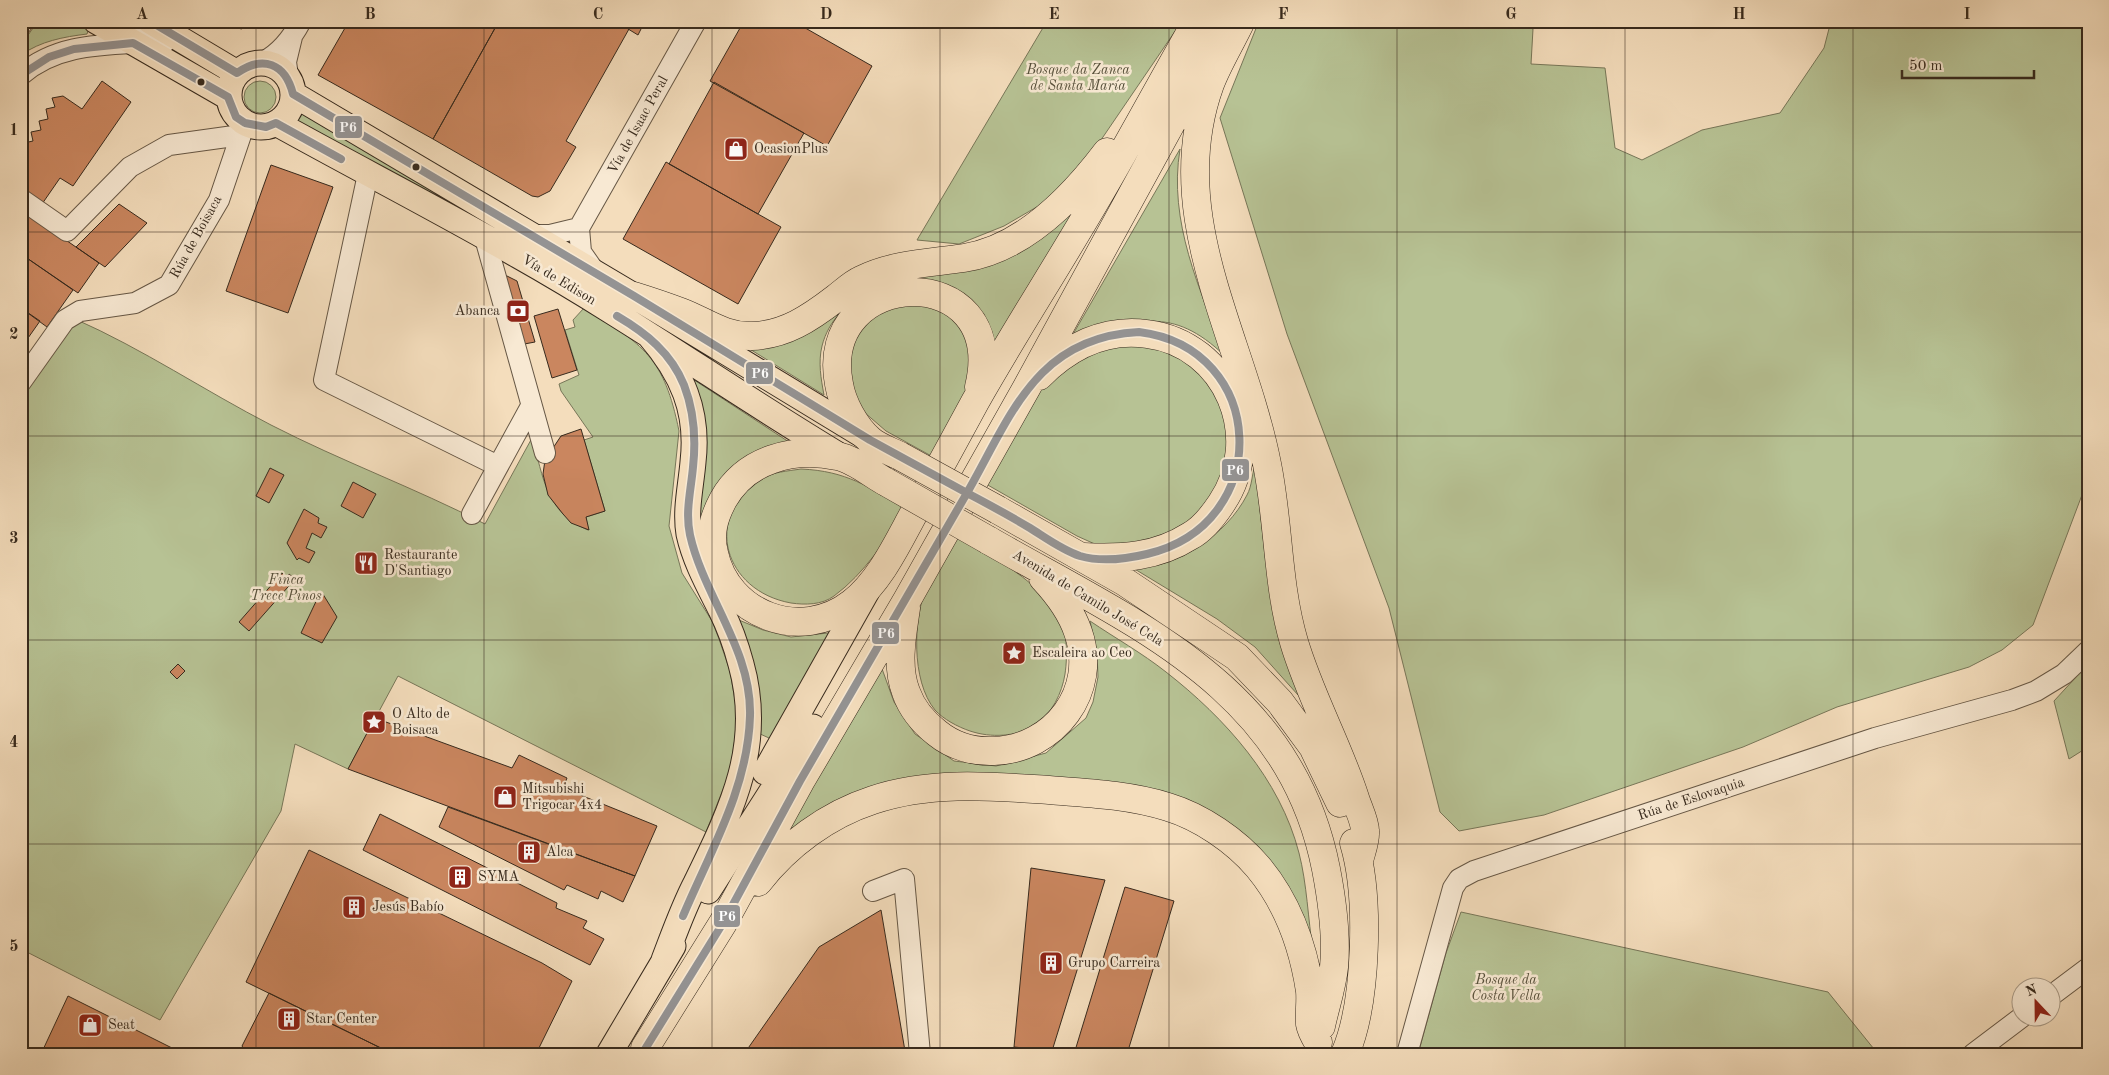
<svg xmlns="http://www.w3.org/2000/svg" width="2109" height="1075" viewBox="0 0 2109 1075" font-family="'Old Standard TT',serif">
<rect width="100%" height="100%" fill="#f4ddbc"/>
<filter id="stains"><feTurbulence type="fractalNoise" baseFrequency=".004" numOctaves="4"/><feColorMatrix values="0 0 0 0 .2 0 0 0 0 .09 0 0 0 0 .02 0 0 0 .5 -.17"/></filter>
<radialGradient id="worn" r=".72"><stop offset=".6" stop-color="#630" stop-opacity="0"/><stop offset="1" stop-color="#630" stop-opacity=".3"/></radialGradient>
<path fill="#b7c294" stroke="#777658" d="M38 21H76L89 28 87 34C63 37 41 41 21 55V45Z
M1047 21H1182L1088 159 1047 201 1004 226 959 244 917 240Z
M1259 21H1514L1533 29 1531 64 1605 68 1615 148 1642 160 1702 130 1780 113 1824 48 1831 21H2088V479L2033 625 2002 650 1969 667 1837 707 1743 747 1544 815 1459 831 1440 812 1389 608 1287 334 1220 118Z
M244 97a16 16 0 1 1 32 0a16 16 0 1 1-32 0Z
M301 111 506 231 502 237 296 120Z
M1180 149C1168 222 1200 289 1225 356 1171 304 1138 322 1072 336Z
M1087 190 992 355C987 331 972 299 946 289 899 272 835 294 822 346 818 362 821 379 824 395L748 348C781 344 807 336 832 315 842 306 851 295 864 289 890 277 918 276 946 273 978 269 1015 255 1041 236 1058 223 1072 206 1087 190Z
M904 299 951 313 973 344 971 388 935 458 886 431 857 406 846 347 856 325Z
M584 308C644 345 664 357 679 431L669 526 682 573 712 621 719 639 730 671 738 718 730 772 706 832 398 676 348 769 295 744 281 811 160 1020 21 949V394L75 319C143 349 205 391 271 425 341 461 415 488 485 524L532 438C544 478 545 512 588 530L586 517 605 511 584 440 593 437 561 391 559 384 579 375 565 330 575 327 573 320Z
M1123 338 1177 351 1226 401 1234 468 1199 520 1127 549 1097 545 1077 536 979 480 1023 403 1081 352Z
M685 374 789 442 762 449 701 553Z
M1255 465 1266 563 1307 705 1255 647 1217 619 1133 568C1178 568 1227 534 1247 495 1252 486 1252 474 1255 465Z
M801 469C847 471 868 487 906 508 887 539 864 574 834 596 822 605 805 605 791 603 724 591 702 517 761 479 772 472 788 471 801 469Z
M955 536C986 553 1017 569 1042 594 1046 599 1053 603 1056 608 1067 626 1068 654 1065 674 1062 693 1052 714 1035 725 1016 737 991 738 970 731 958 727 943 719 935 710 911 681 913 618 927 586 934 569 946 552 955 536Z
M734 618 763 630 791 637 837 632 771 744 769 738 758 733Z
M1090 621C1115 638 1142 653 1166 672 1225 718 1280 779 1299 853 1307 884 1308 919 1313 951L1210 814 962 778 778 843 881 666 894 702 915 734 954 761 996 766 1046 753 1086 718 1093 702 1098 677 1097 652Z
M2088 664V747L2069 759 2054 701Z
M1461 912 1828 992 1878 1054H1418L1446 953Z"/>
<path fill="#ca865f" stroke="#372a1d" d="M228 21H254L252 25 241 29Z
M349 21H499L433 139 318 75Z
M499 21H615L629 29 566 141 576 147 550 191 538 197 532 196 433 139Z
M615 21H645L638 35Z
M744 21H793L872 66 827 146 710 81Z
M102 81 131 102 73 186 60 178 42 204 21 190V148L26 151 24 143 33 141 31 132 41 130 39 121 48 119 46 109 55 107 52 98 63 96 82 109Z
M714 82 804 133 758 214 669 164Z
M666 162 781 227 738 304 623 239Z
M271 165 333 187 288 313 226 291Z
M119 204 147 223 105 267 76 247Z
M21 209 99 263 78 293 21 254Z
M21 254 73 290 47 327 21 308Z
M499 272 517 281 535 342 519 345Z
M21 308 40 321 21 348Z
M558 309 577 370 552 378 534 316Z
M581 429 605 511 586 517 589 530 571 523 563 514 548 495 543 474 545 460 561 436Z
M270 468 284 475 269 503 256 496Z
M353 482 376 494 363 518 341 506Z
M304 509 319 518 318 523 327 527 321 538 312 533 306 548 315 552 309 563 299 558 297 560 287 543Z
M282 573 286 577 289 574 295 579 249 631 239 622Z
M321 591 337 617 322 643 301 633Z
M178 664 185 671 177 679 170 672Z
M375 718 512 768 519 755 567 778 563 788 657 826 635 876 348 769Z
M448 807 635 876 623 902 601 891 598 899 567 885 564 890 439 827Z
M380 814 557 903 556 908 587 921 583 928 604 939 590 965 363 850Z
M309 850 542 963 572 981 536 1054H393L246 982Z
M1031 868 1105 880 1052 1051 1014 1047Z
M1125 887 1174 901 1127 1054H1074Z
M881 910 905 1051H900L901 1054H744L819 947Z
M269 993 393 1054H247L242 1046Z
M68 996 184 1054H41Z"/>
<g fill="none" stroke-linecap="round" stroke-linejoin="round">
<g stroke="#665745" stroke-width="22">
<path id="minor" d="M126 21 165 42
M21 25 24 21
M263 62C281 53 292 38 301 21
M21 75C53 47 93 45 133 43
M288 76 286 62 292 37
M368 174 324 380 498 466
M21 199 67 231 130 167 169 145 241 135
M579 228 696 21
M532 235H550L579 228 581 252 595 272
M485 238 545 453
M21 382 65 320 80 311 135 303 169 285 219 200 245 123
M472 514 531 406
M873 891 904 879 920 1054
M2052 995 2088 968
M1407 1054 1453 888 1459 879 1474 871 1875 738 2012 700 2036 691 2064 674 2088 651
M1973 1054 2022 1017"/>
</g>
<g stroke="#372a1d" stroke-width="27">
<path id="major" d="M96 21 228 97
M150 21 237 73
M229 95a32 32 0 1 1 64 0a32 32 0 1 1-64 0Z
M293 94 634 296 866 437
M276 123C357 168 439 210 519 256 629 318 732 391 840 456
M649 335C682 373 699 411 693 462 691 486 685 510 689 534 695 561 709 586 721 610 730 628 736 645 741 664 764 746 731 811 696 883 683 908 674 934 664 960
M765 772 867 591
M708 891 813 727
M609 1054 673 946"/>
</g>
<g stroke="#372a1d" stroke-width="29">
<path id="highway" d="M1241 21C1231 42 1218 63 1210 84 1162 217 1242 336 1267 464 1279 522 1277 585 1294 642 1310 696 1338 745 1355 798 1358 808 1365 821 1365 831 1366 840 1361 852 1359 861
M634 296C650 301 665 306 681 312 705 321 724 337 752 336 785 335 810 318 836 298 844 292 852 284 861 280 893 264 930 263 964 258 1023 249 1073 197 1107 152
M1039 376C1068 347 1105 328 1147 334 1228 344 1266 438 1221 504 1213 516 1203 529 1190 536 1157 557 1122 559 1084 557
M900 456C890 451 878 447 870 440 855 427 842 403 839 384 816 265 1010 257 979 387
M886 482C871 474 854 459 837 456 793 447 746 459 723 500 714 517 709 533 714 553 727 615 801 643 852 603 880 581 897 544 914 513 935 476 955 439 975 402 1014 333 1057 267 1097 198 1131 140 1163 80 1197 21
M998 510 1125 582 1237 657 1280 702 1313 747 1340 803
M988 540C1134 624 1290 686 1326 869 1332 900 1337 935 1334 967 1332 987 1325 1007 1321 1026
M906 608C902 635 896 666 906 692 912 709 923 722 937 733 953 746 974 752 994 751 1054 749 1099 691 1078 632 1071 611 1058 594 1043 578
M758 882C787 845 827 815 873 800 929 781 990 786 1049 790 1088 793 1130 795 1168 807 1201 817 1236 841 1258 867 1288 903 1303 945 1310 991 1311 1002 1309 1014 1310 1024 1311 1030 1315 1037 1318 1042
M645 1048 723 923 800 782 907 600 1027 387 1186 96 1219 21
M1345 1054C1367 1003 1370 896 1354 843"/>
</g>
<use href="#minor" stroke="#f8e9d3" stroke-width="20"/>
<use href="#major" stroke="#f4ddbc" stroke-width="25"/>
<use href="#highway" stroke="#f4ddbc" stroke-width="28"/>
<g stroke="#372a1d" stroke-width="29" stroke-linecap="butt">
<path id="highway-bridge" d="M900 456 998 510
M886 482 988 540"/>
</g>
<use href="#highway-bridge" stroke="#f4ddbc" stroke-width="28"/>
<g stroke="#f8e9d3" stroke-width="11">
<path id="bus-1" d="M150 21 237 73C263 55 285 63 293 94L634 296 870 440 967 493
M21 75 49 57 74 49 133 43 228 97 236 117 245 123 266 127 276 123 341 159
M617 316C646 333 671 353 684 385 694 411 696 440 693 467 691 490 685 512 690 535 704 597 752 650 750 716 748 788 710 852 683 916
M1139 332C1268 348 1275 524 1147 554 1126 559 1101 562 1080 556 1062 550 1046 538 1030 528 1010 516 988 504 967 493 1011 416 1036 337 1139 332Z
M642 1054 723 923 800 781 967 493"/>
</g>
<use href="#bus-1" stroke="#949393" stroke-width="8"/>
</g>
<path fill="none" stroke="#372a1d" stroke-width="1" stroke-opacity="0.55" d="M256 21V1054M484 21V1054M712 21V1054M940 21V1054M1169 21V1054M1397 21V1054M1625 21V1054M1853 21V1054M21 232H2088M21 436H2088M21 640H2088M21 844H2088"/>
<defs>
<g id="shop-square" transform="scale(1.25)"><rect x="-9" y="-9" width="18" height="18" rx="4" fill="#8f2418" stroke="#f8e9d3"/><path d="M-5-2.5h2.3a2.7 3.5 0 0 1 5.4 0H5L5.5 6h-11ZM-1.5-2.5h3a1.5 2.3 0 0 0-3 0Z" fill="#fff"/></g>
<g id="bank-square" transform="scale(1.25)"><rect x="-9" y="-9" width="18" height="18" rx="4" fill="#8f2418" stroke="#f8e9d3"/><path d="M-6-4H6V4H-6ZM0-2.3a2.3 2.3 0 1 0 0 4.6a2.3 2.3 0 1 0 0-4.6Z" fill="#fff"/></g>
<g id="restaurant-square" transform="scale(1.25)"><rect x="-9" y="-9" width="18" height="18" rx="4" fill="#8f2418" stroke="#f8e9d3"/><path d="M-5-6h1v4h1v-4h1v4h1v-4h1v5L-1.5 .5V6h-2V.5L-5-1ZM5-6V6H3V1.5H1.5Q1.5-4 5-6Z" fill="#fff"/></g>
<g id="sight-square" transform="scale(1.25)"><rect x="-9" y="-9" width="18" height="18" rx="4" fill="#8f2418" stroke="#f8e9d3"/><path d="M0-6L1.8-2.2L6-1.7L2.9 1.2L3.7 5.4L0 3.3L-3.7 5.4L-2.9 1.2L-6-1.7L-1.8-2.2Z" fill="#fff"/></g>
<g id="building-square" transform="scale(1.25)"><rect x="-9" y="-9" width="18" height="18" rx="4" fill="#8f2418" stroke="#f8e9d3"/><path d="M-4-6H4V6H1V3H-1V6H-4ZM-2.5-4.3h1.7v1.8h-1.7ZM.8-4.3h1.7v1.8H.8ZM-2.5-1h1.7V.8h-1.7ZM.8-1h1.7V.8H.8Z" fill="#fff"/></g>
</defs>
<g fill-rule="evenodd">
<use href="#shop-square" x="736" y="149"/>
<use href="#bank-square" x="518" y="311"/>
<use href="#restaurant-square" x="366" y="563"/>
<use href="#sight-square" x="1014" y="653"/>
<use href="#sight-square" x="374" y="722"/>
<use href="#shop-square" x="505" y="797"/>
<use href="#building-square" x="529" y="852"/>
<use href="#building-square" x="460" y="877"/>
<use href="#building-square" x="354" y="907"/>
<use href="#building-square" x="1051" y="963"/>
<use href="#building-square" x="289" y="1019"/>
<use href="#shop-square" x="90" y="1025"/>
</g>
<g fill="#372a1d" stroke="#f8e9d3" stroke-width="2">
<circle cx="201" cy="82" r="4.5"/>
<circle cx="416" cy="167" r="4.5"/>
</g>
<g text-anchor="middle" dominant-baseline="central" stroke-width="5" stroke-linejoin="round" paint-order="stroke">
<g font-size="14" font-style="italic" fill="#57503b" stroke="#f8e9d3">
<text x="1078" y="70">Bosque da Zanca<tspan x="1078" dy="16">de Santa María</tspan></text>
<text x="286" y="580">Finca<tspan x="286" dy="16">Trece Pinos</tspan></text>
<text x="1506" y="980">Bosque da<tspan x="1506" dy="16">Costa Vella</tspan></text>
</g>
<g font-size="14" fill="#372a1d" stroke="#f8e9d3">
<text transform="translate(638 125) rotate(-61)">Vía de Isaac Peral</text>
<text transform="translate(196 237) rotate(-61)">Rúa de Boisaca</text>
<text transform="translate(559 280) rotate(31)">Vía de Edison</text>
<text transform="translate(1088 598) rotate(31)">Avenida de Camilo José Cela</text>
<text transform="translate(1691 799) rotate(-18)">Rúa de Eslovaquia</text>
</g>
<g font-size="14" fill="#372a1d" stroke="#f8e9d3" text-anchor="start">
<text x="754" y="149">OcasionPlus</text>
<text x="500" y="311" text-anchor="end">Abanca</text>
<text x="384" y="555">Restaurante<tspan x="384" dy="16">D'Santiago</tspan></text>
<text x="1032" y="653">Escaleira ao Ceo</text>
<text x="392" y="714">O Alto de<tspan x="392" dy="16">Boisaca</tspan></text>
<text x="522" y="789">Mitsubishi<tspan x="522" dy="16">Trigocar 4x4</tspan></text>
<text x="546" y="852">Alca</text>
<text x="478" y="877">SYMA</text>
<text x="372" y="907">Jesús Babío</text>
<text x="1068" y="963">Grupo Carreira</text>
<text x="306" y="1019">Star Center</text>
<text x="108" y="1025">Seat</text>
</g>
</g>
<g stroke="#f8e9d3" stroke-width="2">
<rect x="334" y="115" width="29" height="24" rx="5" fill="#949393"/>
<rect x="745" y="361" width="29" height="24" rx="5" fill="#949393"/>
<rect x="1221" y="458" width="29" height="24" rx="5" fill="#949393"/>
<rect x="871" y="621" width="29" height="24" rx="5" fill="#949393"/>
<rect x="713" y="904" width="28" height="24" rx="5" fill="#949393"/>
</g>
<g font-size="14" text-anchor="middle" font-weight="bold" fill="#fff">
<text x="348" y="132">P6</text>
<text x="760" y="378">P6</text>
<text x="1235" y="475">P6</text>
<text x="886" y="638">P6</text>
<text x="727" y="921">P6</text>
</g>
<rect width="2109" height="1075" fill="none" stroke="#f4ddbc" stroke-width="55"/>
<g transform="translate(2036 1002) rotate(338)"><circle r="24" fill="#f8e9d3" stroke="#ab9d8a"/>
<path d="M0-4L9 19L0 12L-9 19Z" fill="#8f2418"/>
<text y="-8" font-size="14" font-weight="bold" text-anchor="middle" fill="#372a1d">N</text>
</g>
<path d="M1902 70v8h132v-8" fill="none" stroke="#372a1d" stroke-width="2.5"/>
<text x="1909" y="70" font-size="15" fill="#372a1d" stroke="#f8e9d3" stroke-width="4" paint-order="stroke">50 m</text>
<rect x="28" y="28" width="2054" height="1020" fill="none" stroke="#372a1d" stroke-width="2"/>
<g font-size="16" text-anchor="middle" font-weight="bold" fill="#372a1d">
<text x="142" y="19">A</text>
<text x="370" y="19">B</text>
<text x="598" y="19">C</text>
<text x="826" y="19">D</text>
<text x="1054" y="19">E</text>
<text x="1283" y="19">F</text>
<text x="1511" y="19">G</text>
<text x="1739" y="19">H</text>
<text x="1967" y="19">I</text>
<text x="14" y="135">1</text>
<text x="14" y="339">2</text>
<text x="14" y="543">3</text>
<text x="14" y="747">4</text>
<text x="14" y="951">5</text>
</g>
<rect width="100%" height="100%" filter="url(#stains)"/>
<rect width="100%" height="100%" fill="url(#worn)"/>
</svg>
